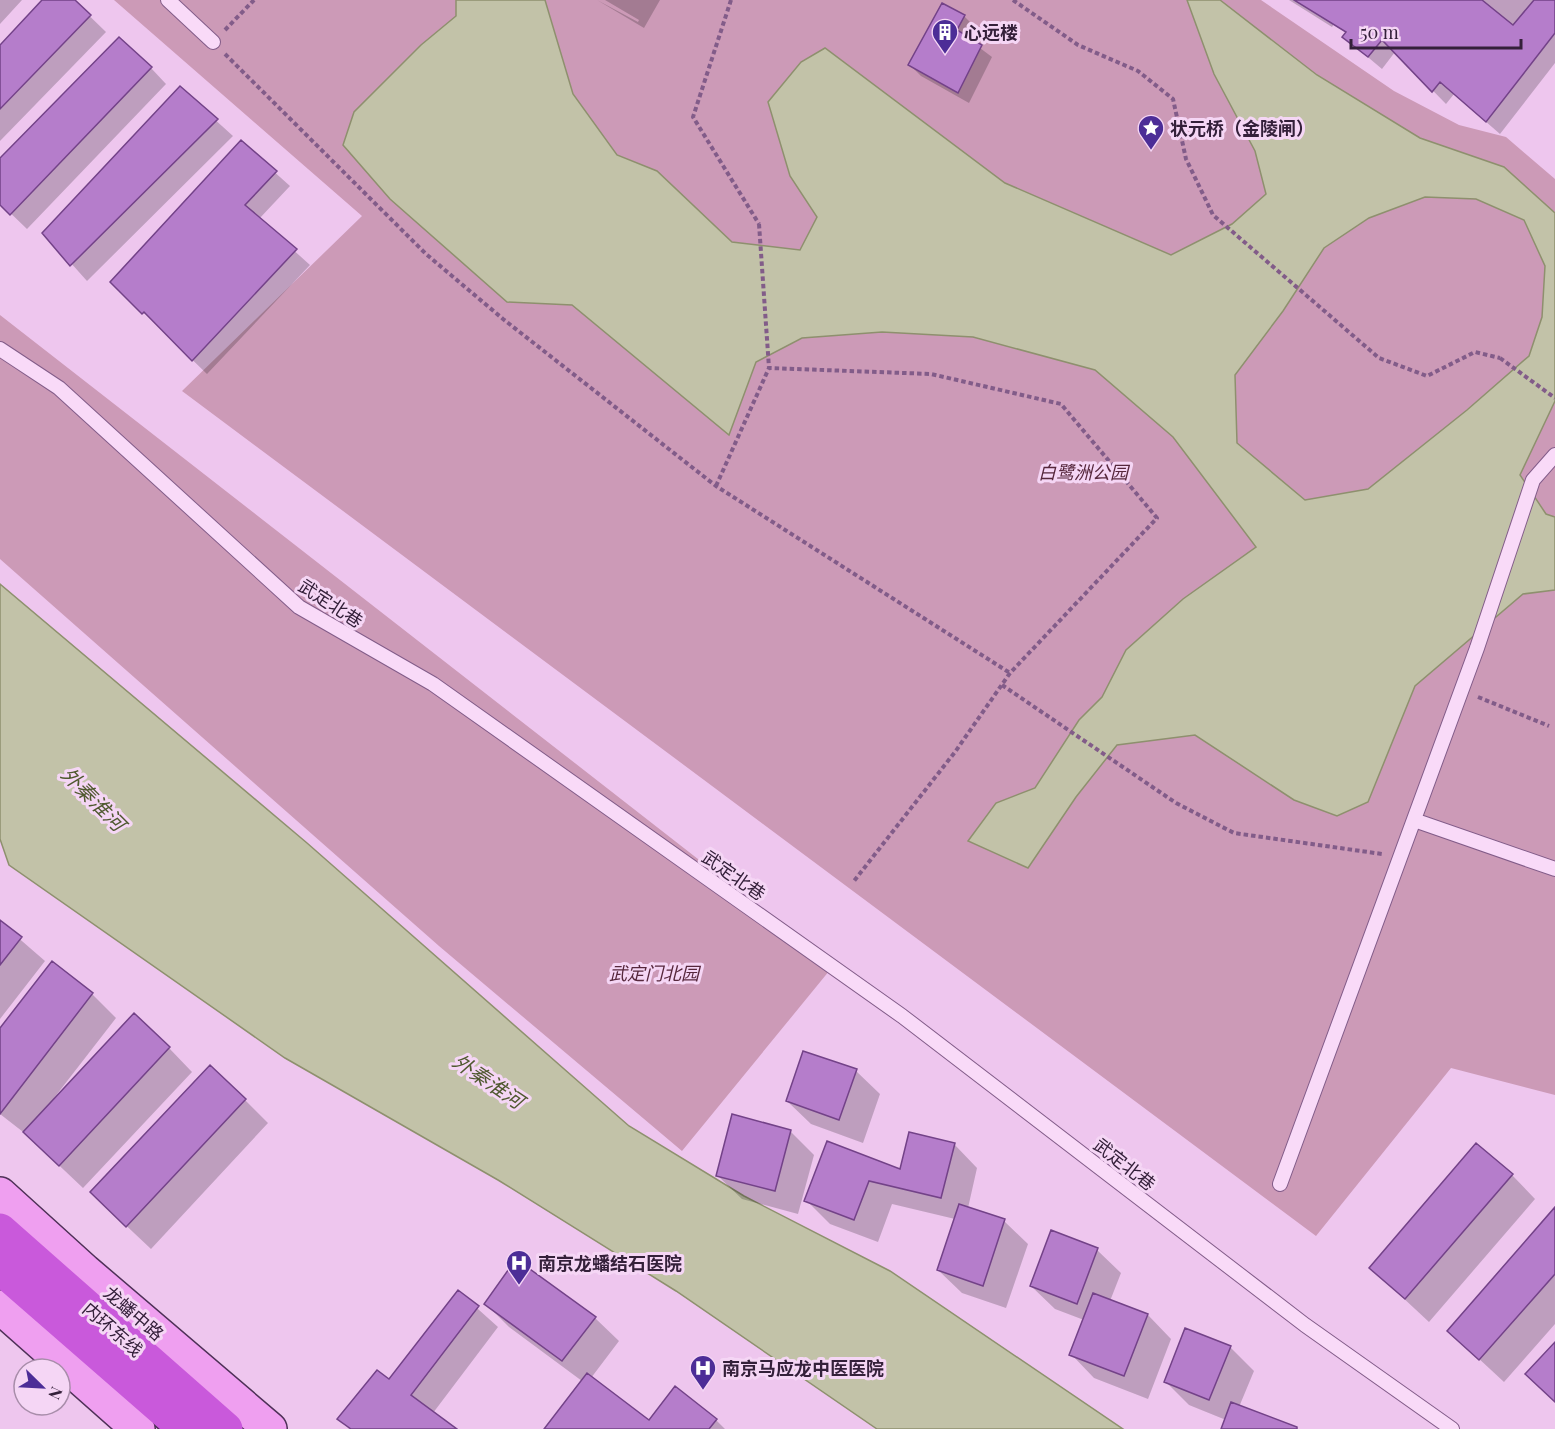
<svg xmlns="http://www.w3.org/2000/svg" width="1555" height="1429" viewBox="0 0 1555 1429" font-family="'Playfair Display','Noto Sans SC',serif">
<rect width="100%" height="100%" fill="#eec6ee"/>
<path fill="#cc9ab7" d="M114 0H1261L1394 91 1459 125 1506 137 1555 179V1095L1451 1068 1316 1236 182 391 362 216Z
M0 315 834 965 682 1151 439 946 0 559Z"/>
<path fill="#c2c2a8" stroke="#8e906e" stroke-width="1.5" fill-rule="evenodd" d="M456 0H545L573 94 617 155 657 171 732 242 800 250 817 217 790 176 768 102 801 62 825 48 1005 183 1171 255 1232 224 1266 194 1255 151 1214 74 1187 0H1220L1317 75 1420 138 1504 167 1555 213V401L1520 475 1546 514 1555 517V590L1523 594 1415 686 1368 802 1337 816 1294 800 1195 735 1117 745 1076 797 1028 868 968 841 996 803 1035 788 1079 720 1102 697 1126 650 1183 599 1256 547 1173 437 1095 370 973 337 882 332 802 338 756 362 729 435 572 305 507 302 390 199 343 145 354 112 421 45 456 16ZM1425 197 1476 199 1524 220 1545 266 1542 317 1529 356 1467 410 1368 489 1305 500 1237 443 1235 375 1283 311 1324 248 1369 218Z
M0 584 307 843 629 1126 744 1196 890 1271 1123 1429H877L676 1291 498 1180 285 1058 9 865 0 839Z"/>
<path fill="#0003" d="M0 0H22L0 24Z
M44 0H73L106 32 0 141V47Z
M597 0 638 22 639 20 605 0H660L644 28Z
M1289 0H1351L1332 27Z
M1373 0H1555V63L1500 134 1454 94 1446 104 1395 52 1382 69 1344 37Z
M964 16 975 27 968 39 992 57 969 103 921 76 910 65Z
M151 68 166 84 27 229 0 203V160Z
M180 88 233 136 87 281 44 233Z
M241 142 290 186 259 219 310 265 207 374 112 282Z
M0 922 45 961 0 1019Z
M52 963 92 994 116 1018 54 1098 56 1099 169 1048 192 1072 83 1188 27 1135 0 1114V1031Z
M856 1071 880 1094 863 1143 811 1124 787 1101Z
M245 1100 268 1123 151 1249 116 1216Z
M790 1131 814 1155 798 1214 742 1199 718 1176Z
M828 1143 901 1171 954 1144 977 1168 968 1208 1004 1221 1028 1244 1006 1308 962 1293 938 1270 955 1219 892 1204 878 1242 830 1224 806 1200Z
M1512 1175 1535 1199 1429 1322 1371 1268Z
M1555 1211V1324L1504 1382 1449 1331Z
M1097 1250 1121 1273 1110 1301 1148 1315 1171 1339 1148 1399 1094 1378 1071 1354 1084 1320 1055 1309 1031 1286Z
M517 1262 595 1318 619 1341 591 1378 649 1422 716 1420 725 1429H546L582 1381 509 1327 486 1304Z
M459 1292 498 1327 433 1413 454 1429H349L339 1418 390 1381Z
M1230 1347 1254 1371 1239 1407 1287 1429H1223L1226 1420 1189 1405 1166 1382Z"/>
<path fill="#b57dcb" stroke="#734288" stroke-width="1.5" d="M42 0H75L91 15 0 109V45Z
M1294 0H1482L1513 25 1534 0H1555V33L1486 122 1440 82 1432 92 1382 40 1368 57 1342 37 1346 32Z
M942 3 965 15 957 30 982 45 958 93 908 65Z
M119 37 152 67 10 215 0 205V158Z
M180 86 218 119 70 266 42 233Z
M241 140 277 171 245 205 297 249 192 361 144 312 142 314 110 282Z
M0 920 22 937 0 965Z
M52 961 93 993 0 1114V1028Z
M134 1013 170 1047 59 1166 23 1132Z
M803 1051 857 1069 839 1120 786 1101Z
M210 1065 246 1099 126 1227 90 1192Z
M732 1114 791 1130 775 1191 716 1176Z
M909 1132 955 1143 941 1198 869 1181 854 1220 804 1201 827 1141 900 1169Z
M1476 1143 1513 1174 1405 1299 1369 1268Z
M959 1204 1005 1219 983 1286 937 1270Z
M1555 1207V1274L1479 1360 1447 1331Z
M1051 1230 1098 1248 1077 1304 1030 1286Z
M516 1259 596 1317 562 1361 484 1304Z
M458 1290 479 1306 411 1395 457 1429H351L337 1419 377 1370 389 1379Z
M1093 1293 1148 1314 1124 1376 1069 1355Z
M1185 1328 1231 1346 1209 1400 1164 1382Z
M1555 1342V1402L1525 1374Z
M587 1373 649 1420 675 1386 717 1419 709 1429H544Z
M1231 1402 1297 1427V1429H1221Z"/>
<g fill="none" stroke-linecap="round" stroke-linejoin="round">
<g stroke="#825c89" stroke-width="16">
<path id="lane" d="M168 0 213 42
M0 349 59 388 299 607 433 684 902 1016 1305 1325 1452 1429
M1414 820 1555 869
M1280 1184 1477 648 1533 480 1555 455"/>
</g>
<g stroke="#4e3057" stroke-width="36">
<path id="primary" d="M0 1194 85 1271 270 1429
M0 1307 138 1429"/>
</g>
<g stroke="#4e3057" stroke-width="36">
<path id="highway" d="M0 1230 226 1429
M0 1268 185 1429"/>
</g>
<path stroke="#825c89" stroke-width="4" stroke-dasharray="4.5 3" stroke-linecap="butt" d="M731 0 693 117 759 224
M1013 0 1078 45 1138 71 1173 99 1186 159 1213 215 1379 358 1427 376 1475 352 1500 358
M225 30 254 0
M225 54 426 254 503 319 716 486 1010 673
M716 486 769 368 931 374 1061 404 1157 518 1010 673 955 752 854 881
M1002 685 1176 803
M1478 697 1549 726
M1176 803 1234 833 1382 854"/>
<use href="#lane" stroke="#f9daf8" stroke-width="14"/>
<use href="#primary" stroke="#ef9ff0" stroke-width="33"/>
<use href="#highway" stroke="#c959db" stroke-width="33"/>
<path stroke="#825c89" stroke-width="4" stroke-dasharray="4.5 3" stroke-linecap="butt" d="M759 224 769 368
M1500 358 1555 398"/>
</g>
<defs>
<g id="building-pin" transform="scale(1.35)"><path d="M0 17L-7.5 6A9.5 9.5 0 1 1 7.5 6Z" fill="#4c2d97" stroke="#f5d6f5"/><path d="M-4-6H4V6H1V3H-1V6H-4ZM-2.5-4.3h1.7v1.8h-1.7ZM.8-4.3h1.7v1.8H.8ZM-2.5-1h1.7V.8h-1.7ZM.8-1h1.7V.8H.8Z" fill="#fff"/></g>
<g id="sight-pin" transform="scale(1.35)"><path d="M0 17L-7.5 6A9.5 9.5 0 1 1 7.5 6Z" fill="#4c2d97" stroke="#f5d6f5"/><path d="M0-6L1.8-2.2L6-1.7L2.9 1.2L3.7 5.4L0 3.3L-3.7 5.4L-2.9 1.2L-6-1.7L-1.8-2.2Z" fill="#fff"/></g>
<g id="hospital-pin" transform="scale(1.35)"><path d="M0 17L-7.5 6A9.5 9.5 0 1 1 7.5 6Z" fill="#4c2d97" stroke="#f5d6f5"/><path d="M-5-5h3v3.5h4V-5h3V5h-3V1.5h-4V5h-3Z" fill="#fff"/></g>
</defs>
<g fill-rule="evenodd">
<use href="#building-pin" x="945" y="32"/>
<use href="#sight-pin" x="1151" y="128"/>
<use href="#hospital-pin" x="519" y="1263"/>
<use href="#hospital-pin" x="703" y="1368"/>
</g>
<g text-anchor="middle" dominant-baseline="central" stroke-width="6" stroke-linejoin="round" paint-order="stroke">
<g font-size="18" font-weight="bold" fill="#34203a" stroke="#f5d6f5" text-anchor="start">
<text x="964" y="32">心远楼</text>
<text x="1170" y="128">状元桥（金陵闸）</text>
<text x="538" y="1263">南京龙蟠结石医院</text>
<text x="722" y="1368">南京马应龙中医医院</text>
</g>
<g font-size="18" font-style="italic" fill="#56273c" stroke="#f5d6f5">
<text x="1083" y="472">白鹭洲公园</text>
<text x="654" y="973">武定门北园</text>
</g>
<g font-size="18" fill="#34203a" stroke="#f5d6f5">
<text transform="translate(331 603) rotate(33)">武定北巷</text>
<text transform="translate(734 875) rotate(35)">武定北巷</text>
<text transform="translate(1125 1164) rotate(38)">武定北巷</text>
<text transform="translate(134 1313) rotate(41)">龙蟠中路</text>
<text transform="translate(113 1329) rotate(41)">内环东线</text>
</g>
<g font-size="20" font-style="italic" fill="#4f592f" stroke="#f5d6f5">
<text transform="translate(94 798) rotate(45)">外秦淮河</text>
<text transform="translate(489 1080) rotate(34)">外秦淮河</text>
</g>
</g>
<g transform="translate(42 1387) rotate(114)"><circle r="28" fill="#f5d6f5" stroke="#a88daa" stroke-width="1.5"/>
<path d="M0-4.5L10 22L0 15L-10 22Z" fill="#4c2d97"/>
<text y="-9" font-size="16" font-weight="bold" text-anchor="middle" fill="#34203a">N</text>
</g>
<path d="M1351 39v9h170v-9" fill="none" stroke="#34203a" stroke-width="3"/>
<text x="1360" y="39" font-size="18" fill="#34203a" stroke="#f5d6f5" stroke-width="4.5" paint-order="stroke">50 m</text>
</svg>
